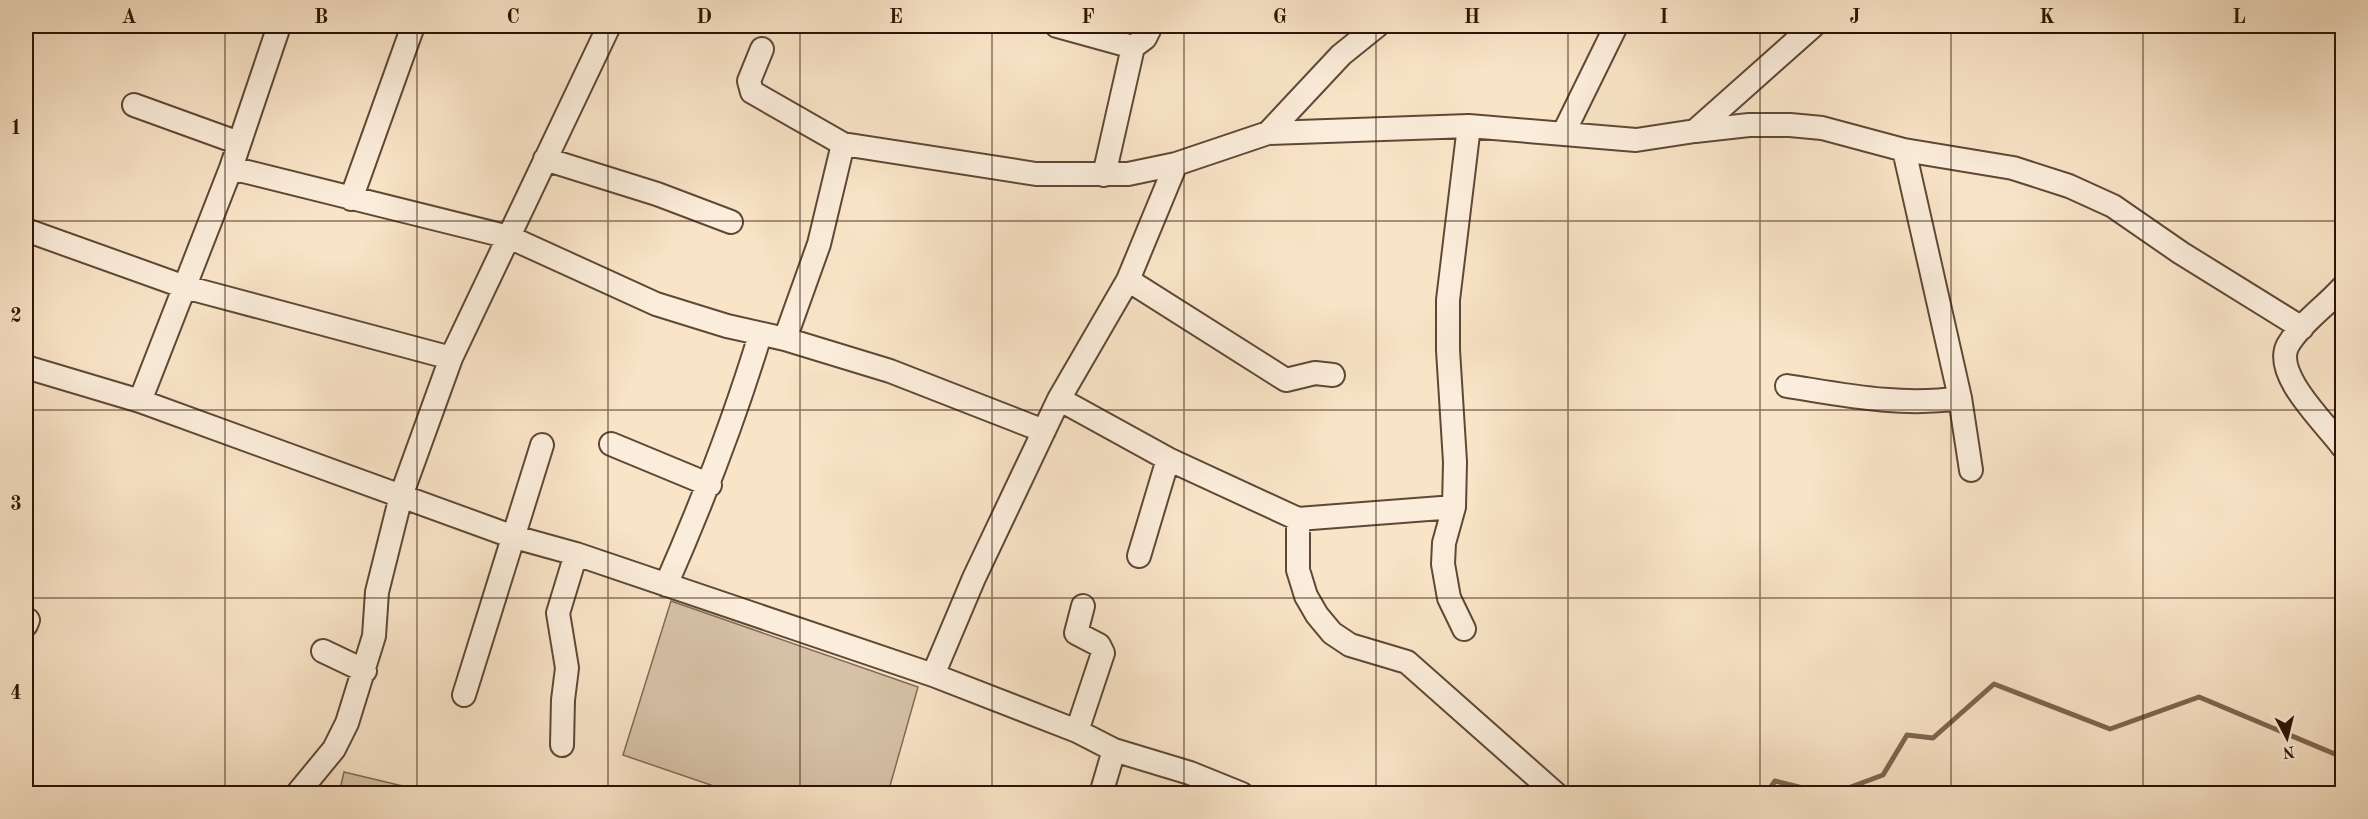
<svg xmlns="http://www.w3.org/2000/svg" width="2368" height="819" viewBox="0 0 2368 819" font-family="'Old Standard TT',serif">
<rect width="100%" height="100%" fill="#f9e4c7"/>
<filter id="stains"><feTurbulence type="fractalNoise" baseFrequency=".00333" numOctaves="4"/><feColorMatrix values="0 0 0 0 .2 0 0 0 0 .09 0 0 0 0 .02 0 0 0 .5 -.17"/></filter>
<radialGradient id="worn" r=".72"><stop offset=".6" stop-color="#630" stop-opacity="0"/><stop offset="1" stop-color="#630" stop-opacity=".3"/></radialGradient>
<path fill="#d6c1a6" stroke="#816a55" stroke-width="1.5" d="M671 601 918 687 888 793H734L623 755Z
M344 772 432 793H339Z"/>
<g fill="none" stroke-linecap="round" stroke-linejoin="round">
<path stroke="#7d6651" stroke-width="5" d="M1766 794 1775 781 1827 794
M1832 794 1883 775 1907 735 1933 738 1994 684 2110 729 2199 697 2342 757"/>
<g stroke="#5f4835" stroke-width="26">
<path id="minor" d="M1057 26 1133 47
M762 49 749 81 752 92 843 144
M134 105 239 143
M1695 131 1749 125H1790L1822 128 1904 150 2013 168 2069 186 2113 206 2181 253 2302 328
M1564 132 1616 26
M1268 133 1341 55 1377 26
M1904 150 1960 398 1971 470
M545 159 657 194 731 222
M231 168 509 237 656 304 727 326 785 339 890 371 1044 431
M1104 175 1133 47 1145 38 1151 26
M351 199 413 26
M26 230 185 287 451 358
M1128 280 1286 380 1315 373 1333 375
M2342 288C2326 306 2300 324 2288 345 2272 374 2326 424 2342 446
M785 339 819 244 843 144 1036 174H1128L1176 164
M26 367 140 401 511 536 576 554 933 675 1077 731 1114 750 1190 773 1242 794
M1787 386C1845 395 1901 407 1960 398
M1059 399 1168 459 1298 519V570L1306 596 1317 615 1332 633 1350 645 1407 662 1556 794
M140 401 231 168 279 26
M611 444 710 485
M1298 519 1454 507
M1139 556 1168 459
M666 585C702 503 734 421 760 335
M26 625 28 620
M1464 629 1449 598 1443 564 1444 543 1454 507 1455 462 1448 350V300L1469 126
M323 651 365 671
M933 675 974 578 1059 399 1128 280 1176 164 1268 133 1469 126 1636 140 1695 131 1813 26
M464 695 542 445
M1077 731 1103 653 1099 645 1076 633 1083 606
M562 745 563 700 567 668 558 613 576 554
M297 794 334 749 347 723 374 636 377 592 401 496 451 358 609 26
M1101 794 1114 750"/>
</g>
<use href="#minor" stroke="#fbeddb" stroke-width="22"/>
</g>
<path fill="none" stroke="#2c1404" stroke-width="1.5" stroke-opacity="0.55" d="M225 26V794M417 26V794M608 26V794M800 26V794M992 26V794M1184 26V794M1376 26V794M1568 26V794M1760 26V794M1951 26V794M2143 26V794M26 221H2342M26 410H2342M26 598H2342"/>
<rect width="2368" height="819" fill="none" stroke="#f9e4c7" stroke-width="66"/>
<g transform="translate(2287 738) rotate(173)" stroke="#fbeddb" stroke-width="4.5" paint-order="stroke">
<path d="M0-4.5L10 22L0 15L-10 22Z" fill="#2c1404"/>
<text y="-9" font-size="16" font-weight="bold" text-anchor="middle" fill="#2c1404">N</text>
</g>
<rect x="33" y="33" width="2302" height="753" fill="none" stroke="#2c1404" stroke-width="2"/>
<g font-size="20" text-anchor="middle" font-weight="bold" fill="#2c1404">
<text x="129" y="23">A</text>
<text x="321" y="23">B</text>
<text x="513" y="23">C</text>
<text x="704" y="23">D</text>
<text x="896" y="23">E</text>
<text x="1088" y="23">F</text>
<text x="1280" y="23">G</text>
<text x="1472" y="23">H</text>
<text x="1664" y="23">I</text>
<text x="1855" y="23">J</text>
<text x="2047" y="23">K</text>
<text x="2239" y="23">L</text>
<text x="16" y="134">1</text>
<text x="16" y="322">2</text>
<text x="16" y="510">3</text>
<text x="16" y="699">4</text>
</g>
<rect width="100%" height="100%" filter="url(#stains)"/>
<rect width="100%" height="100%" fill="url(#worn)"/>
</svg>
